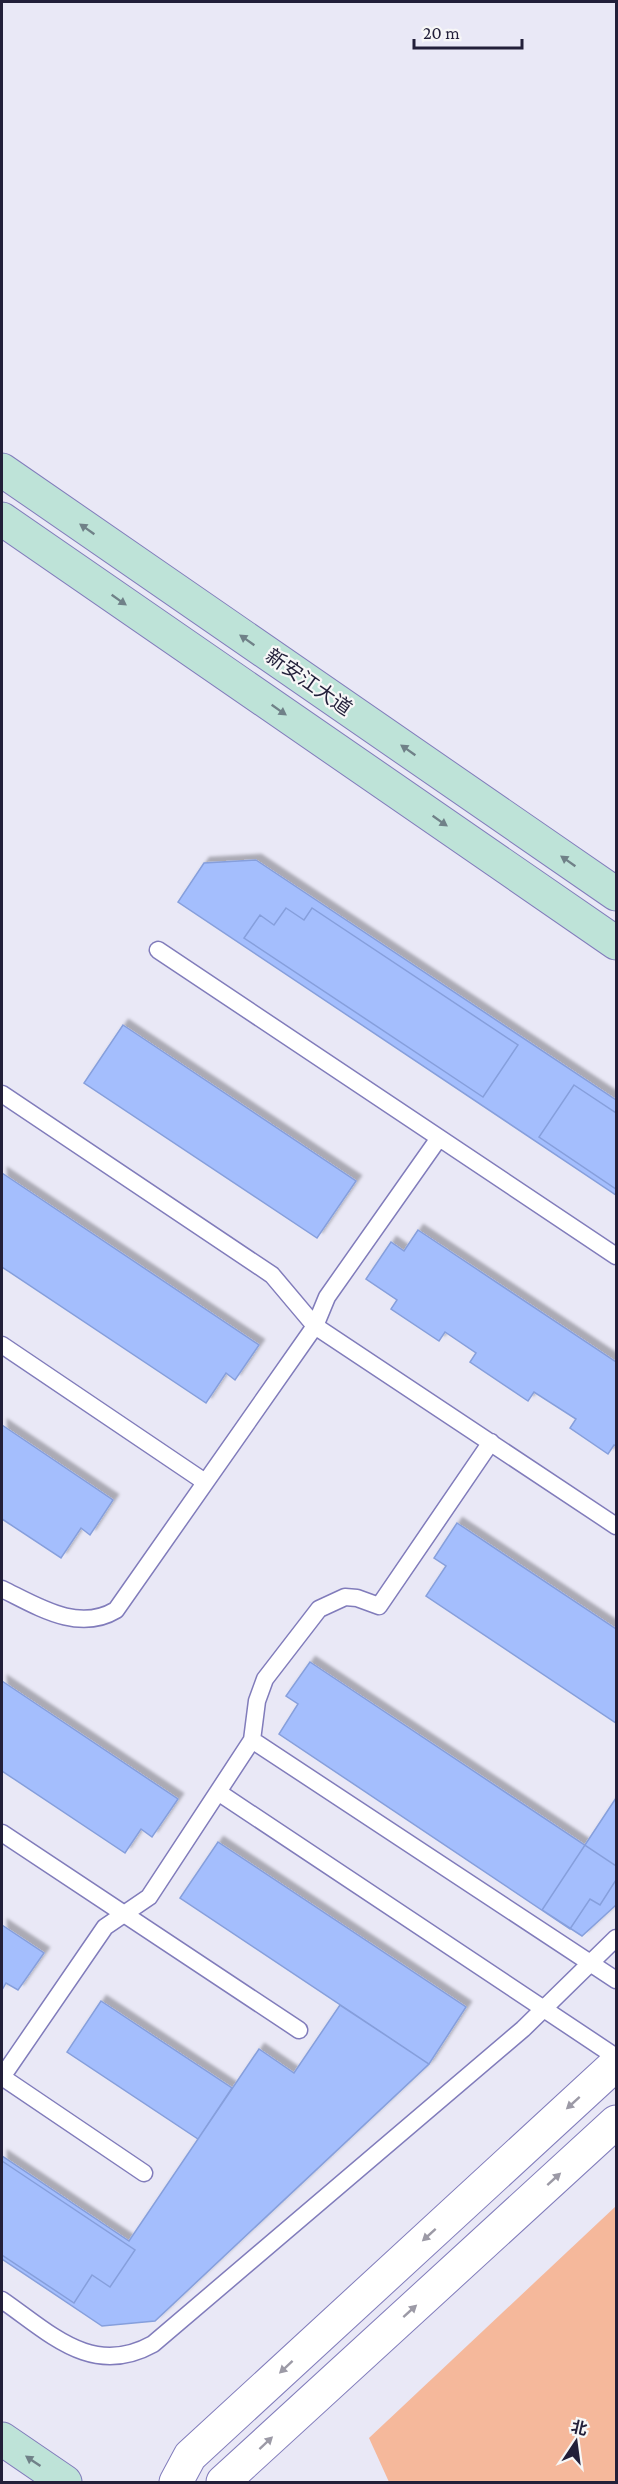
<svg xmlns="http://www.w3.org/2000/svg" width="618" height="2484" viewBox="0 0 618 2484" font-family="'Crimson Pro','Noto Sans SC',serif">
<defs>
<filter id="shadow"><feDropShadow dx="5.5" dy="-5.5" stdDeviation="1.5" flood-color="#0004"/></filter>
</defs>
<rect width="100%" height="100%" fill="#e9e8f6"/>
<path fill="#f5b89b" d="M616 2206V2482H389L369 2438Z"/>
<path fill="#a4befd" stroke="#869fdc" stroke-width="1.5" filter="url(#shadow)" d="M256 860 616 1100V1195L178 902 204 863Z
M286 908 304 920 312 908 518 1045 483 1097 244 938 260 915 274 925Z
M123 1025 356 1181 317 1238 84 1083Z
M574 1085 616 1113V1189L539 1137Z
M2 1173 259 1345 235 1380 226 1373 206 1403 2 1267Z
M418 1230 616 1362V1446L614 1445 608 1454 570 1428 576 1419 534 1392 528 1401 470 1362 476 1353 445 1332 439 1341 391 1309 397 1300 366 1279 391 1242 404 1251Z
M2 1425 113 1500 90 1535 81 1528 61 1558 2 1519Z
M457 1523 616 1629V1723L426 1596 446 1566 434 1558Z
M310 1662 616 1866V1880L600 1905 590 1899 570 1929 279 1734 298 1704 286 1696Z
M2 1681 178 1799 152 1837 141 1829 125 1853 2 1771Z
M616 1798V1905L582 1936 542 1910Z
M218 1842 466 2007 429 2064 180 1898Z
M2 1925 44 1953 18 1990 6 1983 2 1990Z
M101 2001 232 2088 198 2139 67 2052Z
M340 2005 429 2064 155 2321 102 2326 2 2259V2156L129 2241 259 2049 294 2073Z
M2 2161 135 2250 110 2287 92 2275 74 2303 2 2255Z"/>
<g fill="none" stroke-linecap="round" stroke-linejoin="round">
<g stroke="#817cbb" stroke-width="19">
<path id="service" d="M158 950 616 1256
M2 1094 272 1275 315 1326 616 1526
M2 1345 205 1482
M2 1589C37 1606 78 1633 116 1610L315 1326 327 1297 439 1138
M252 1740 616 1980
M218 1792 616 2057
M2 1833 299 2030
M2 2077 105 1927 149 1897 252 1740 257 1701 265 1679 319 1609 345 1597 357 1598 379 1606 491 1442
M2 2077 144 2173
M2 2300C50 2333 92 2378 153 2344L523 2029 616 1938"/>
</g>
<g stroke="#817cbb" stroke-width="35">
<path id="tertiary" d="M176 2482 190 2456 616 2064
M223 2482 616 2122"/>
</g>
<g stroke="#817cbb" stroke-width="35">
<path id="secondary" d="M2 470 616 894
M2 519 616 943
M2 2439 65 2482"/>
</g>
<use href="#service" stroke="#fff" stroke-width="16"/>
<use href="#tertiary" stroke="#fff" stroke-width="33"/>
<use href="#secondary" stroke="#bee3d8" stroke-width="33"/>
</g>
<defs><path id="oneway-solid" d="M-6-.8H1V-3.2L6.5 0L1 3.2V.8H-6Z" transform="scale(1.5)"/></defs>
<g fill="#708188">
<use href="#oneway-solid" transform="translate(87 529) rotate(-145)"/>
<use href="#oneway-solid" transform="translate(119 600) rotate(35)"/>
<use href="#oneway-solid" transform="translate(247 640) rotate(-145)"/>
<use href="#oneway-solid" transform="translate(279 710) rotate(35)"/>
<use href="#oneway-solid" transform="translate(408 750) rotate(-145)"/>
<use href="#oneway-solid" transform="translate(440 821) rotate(35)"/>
<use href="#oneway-solid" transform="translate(568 861) rotate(-145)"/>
<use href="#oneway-solid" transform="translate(33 2461) rotate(-146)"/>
</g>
<g fill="#9c9aa6">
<use href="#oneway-solid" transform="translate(573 2103) rotate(138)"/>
<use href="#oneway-solid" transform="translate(554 2179) rotate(-42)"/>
<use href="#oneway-solid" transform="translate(429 2235) rotate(138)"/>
<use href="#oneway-solid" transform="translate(410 2311) rotate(-42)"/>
<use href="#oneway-solid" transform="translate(286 2367) rotate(137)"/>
<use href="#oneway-solid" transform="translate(266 2443) rotate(-43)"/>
</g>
<g text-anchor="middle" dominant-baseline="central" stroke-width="4.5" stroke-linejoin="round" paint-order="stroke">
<g font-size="20" fill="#221f39" stroke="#f7f7f7">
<text transform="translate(309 682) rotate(35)">新安江大道</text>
</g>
</g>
<rect width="618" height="2484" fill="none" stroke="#221f39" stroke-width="6"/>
<g transform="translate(576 2442) rotate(13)" stroke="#f7f7f7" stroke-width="4.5" paint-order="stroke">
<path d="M0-4.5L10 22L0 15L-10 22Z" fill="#221f39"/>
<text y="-9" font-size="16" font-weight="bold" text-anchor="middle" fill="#221f39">北</text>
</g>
<path d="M414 39v9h108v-9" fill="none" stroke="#221f39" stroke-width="3"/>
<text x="423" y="39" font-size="18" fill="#221f39" stroke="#f7f7f7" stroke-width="4.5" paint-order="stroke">20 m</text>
</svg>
